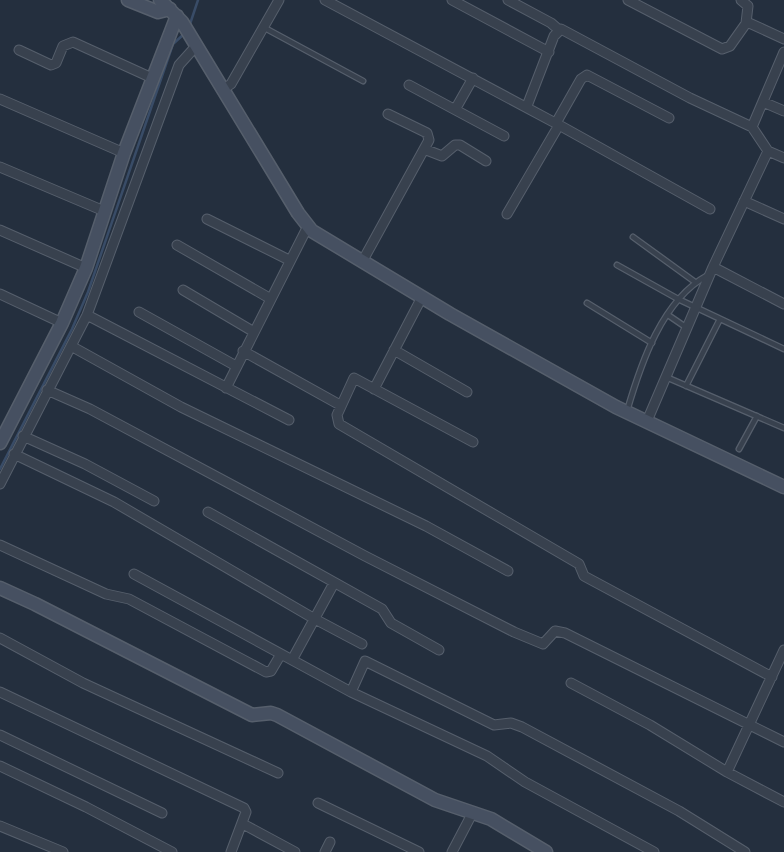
<svg xmlns="http://www.w3.org/2000/svg" width="784" height="852" viewBox="0 0 784 852" font-family="Montserrat,sans-serif">
<rect width="100%" height="100%" fill="#242f3e"/>
<g fill="none" stroke-linecap="round" stroke-linejoin="round">
<path stroke="#394c67" stroke-width="2.5" d="M190 24 198 0
M0 469 72 329 88 292 173 44 184 34"/>
<g stroke="#565f6c" stroke-width="7">
<path id="lane" d="M263 27 363 81
M633 237 695 282
M617 265 678 299 784 349
M587 303 652 343
M668 315 687 328
M666 377 784 428
M686 386 720 319
M627 411C641 363 662 300 708 275
M739 449 757 416"/>
</g>
<g stroke="#565f6c" stroke-width="11">
<path id="street" d="M325 0 559 125 507 214
M452 0 549 52
M508 0 551 23 559 30
M628 0 722 49 730 46 747 22 784 39
M741 0 748 6 746 23
M19 50 51 65 56 63 63 46 73 42 152 78
M409 85 504 136
M222 90 231 84 279 0
M0 99 124 153
M763 102 784 111
M527 106 554 36 561 29 690 98 752 127
M456 108 473 78
M556 123 581 79 587 75 669 118
M559 125 710 209
M424 149 442 156 455 145H460L486 161
M768 151 784 158
M0 167 104 211
M744 201 784 219
M207 219 289 260
M0 230 86 268
M177 245 271 299
M362 262 429 140 427 133 388 114
M713 267 784 304
M183 290 254 332
M0 294 62 323
M139 312 236 366
M87 315 289 420
M71 346 181 407 426 526 508 571
M394 350 467 392
M243 351 340 405
M226 388 308 226
M374 389 422 297
M47 390 90 409 365 556 514 632 543 644 555 631 565 633 784 742
M647 421 713 267 768 151 752 127 784 52
M23 436 85 464 154 501
M473 442 354 378 337 415 339 424 579 564 584 576 772 677
M14 454 114 502 313 618 362 644
M0 484 87 315 179 65 197 45
M208 512 382 609 391 623 439 650
M0 545 106 594 129 599 266 672 271 671 281 654
M134 574 351 692 487 756 525 782 654 852
M0 638 83 683 278 773
M784 650 727 772 784 802
M292 660 334 583
M571 683 650 725 727 772
M0 692 244 808 246 812 231 852
M351 692 365 661 494 725 511 723 522 727 679 811 745 852
M0 735 162 813
M0 766 86 807 172 852
M318 803 419 852
M243 824 295 852
M0 826 63 852
M325 852 330 842
M452 852 473 812"/>
</g>
<g stroke="#565f6c" stroke-width="15">
<path id="secondary" d="M128 0 158 12 170 9
M160 0 182 22 298 213 312 231 450 314 616 407 784 487
M0 443 62 323 86 268 124 153 177 16
M0 588 35 604 252 715 271 713 277 715 435 800 491 819 546 852"/>
</g>
<use href="#lane" stroke="#38414e" stroke-width="4.5"/>
<use href="#street" stroke="#38414e" stroke-width="9"/>
<use href="#secondary" stroke="#465061" stroke-width="12"/>
</g>
</svg>
